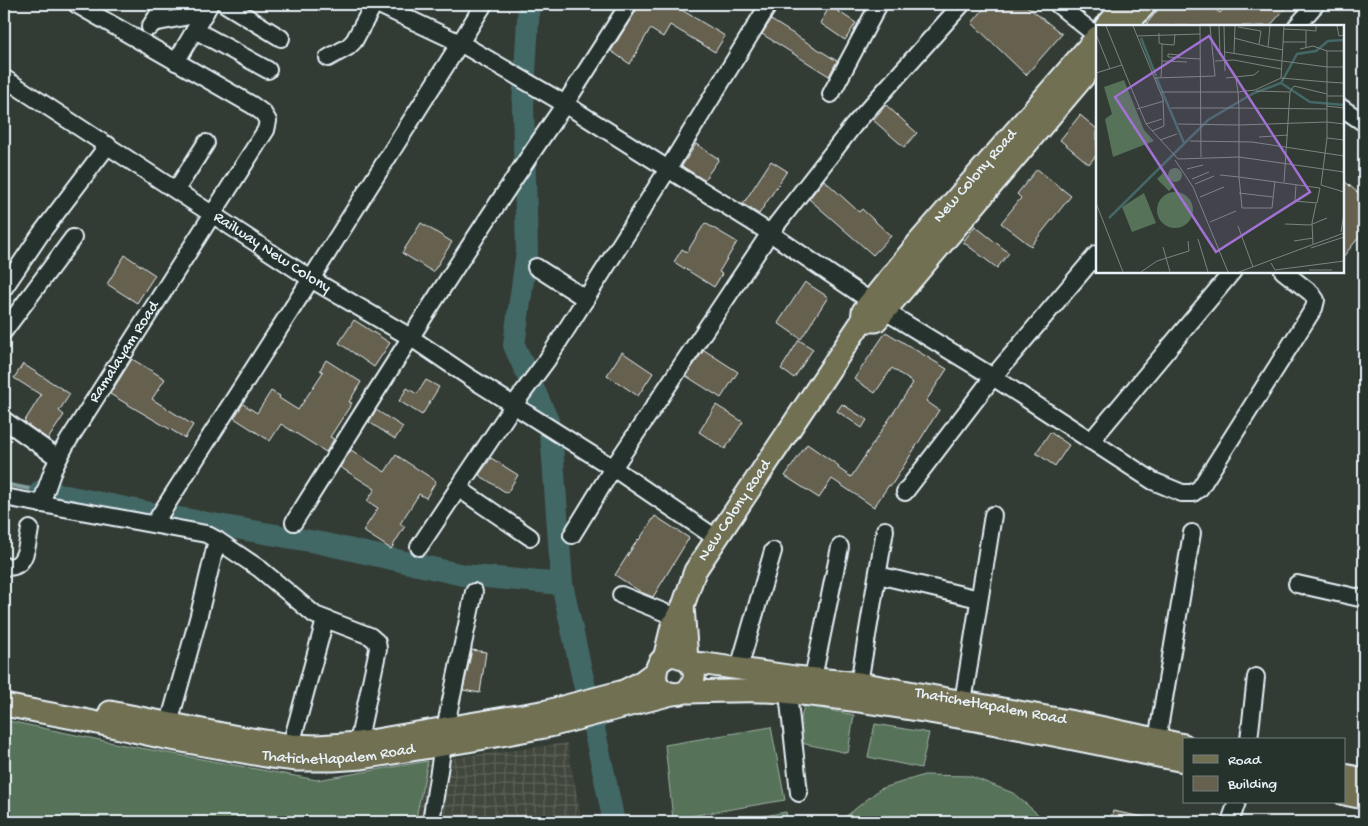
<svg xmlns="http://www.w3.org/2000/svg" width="1368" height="826" viewBox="0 0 1368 826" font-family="'Gochi Hand',sans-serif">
<defs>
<pattern id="industrial-grid" width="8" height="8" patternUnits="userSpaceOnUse" patternTransform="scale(1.25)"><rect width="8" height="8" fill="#42473c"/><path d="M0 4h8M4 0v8" fill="none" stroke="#5d6259"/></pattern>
</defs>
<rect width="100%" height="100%" fill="#333c34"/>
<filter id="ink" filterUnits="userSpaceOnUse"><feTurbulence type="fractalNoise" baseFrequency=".02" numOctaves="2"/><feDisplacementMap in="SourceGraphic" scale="10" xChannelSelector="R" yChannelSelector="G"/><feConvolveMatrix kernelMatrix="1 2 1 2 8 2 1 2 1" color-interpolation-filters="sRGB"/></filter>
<g filter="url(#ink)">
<path fill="url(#industrial-grid)" d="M567 743 582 822H415L428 761Z"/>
<path fill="#567259" stroke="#9fb2a8" d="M804 705 854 715 848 753 796 742Z
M4 720 124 745 317 780 428 761 415 822H4Z
M875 724 929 733 921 768 868 757Z
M771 727 785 800 673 819 665 745Z
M924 775 970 776 1013 793 1047 822H841L844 818 880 789Z
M786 812 788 822H729H732Z"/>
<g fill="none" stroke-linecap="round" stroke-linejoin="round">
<path stroke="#859fa0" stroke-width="4" d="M4 484 41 491"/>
<path stroke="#436866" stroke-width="22" d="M529 4 523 106 527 251 514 345 548 421 552 445 562 584 604 774 614 822
M41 491 156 514 321 543 463 575 562 584"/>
</g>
<path fill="#66614f" stroke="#e8f1f8" d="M639 4H683L680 9 725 36 715 52 670 25 663 37 650 29 630 64 611 51 637 9Z
M988 4H1024L1062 34 1026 75 972 23Z
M1171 4H1208L1220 13 1227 4H1289L1270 26H1145L1161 6 1166 10Z
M830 6 856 23 845 40 820 23Z
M771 20 837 61 829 76 762 34Z
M886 105 917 133 904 147 873 120Z
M1080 115 1097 129V154L1089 164 1060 140Z
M696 144 719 159 704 180 682 166Z
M771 161 787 171 759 214 743 204Z
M1037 169 1071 196 1031 246 1001 223 1021 198 1017 194Z
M1342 179 1364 198V231L1342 258Z
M824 180 859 212 862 209 891 236 873 255 809 199Z
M421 223 452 242 433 272 402 253Z
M705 223 737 242 719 272 722 274 714 287 674 262 682 249 687 252Z
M975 226 1009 253 997 268 963 242Z
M125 255 155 275 137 303 107 284Z
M805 282 828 297 801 339 778 323Z
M354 320 390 343 374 367 339 343Z
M886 332 947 369 926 401 939 410 891 486 889 485 874 507 832 479 819 498 785 476 807 444 839 466 838 468 851 477 913 383 892 368 875 393 854 379Z
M799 340 813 349 794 378 781 369Z
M704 350 738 372 721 398 686 376Z
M622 352 653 373 638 396 607 375Z
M132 359 165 379 152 399 193 425 185 438 110 394Z
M326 360 361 382 349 402 352 403 330 437 334 439 326 452 281 424 270 441 234 418 243 404 257 413 271 391 280 396 279 398 298 410 323 372 320 370Z
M23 364 70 394 59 411 64 415 48 439 24 422 41 395 14 378Z
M426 380 439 387 422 415 399 401 407 388 417 394Z
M842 404 867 420 862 428 837 411Z
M716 405 743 422 725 449 699 432Z
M376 410 403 427 395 439 369 422Z
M1050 432 1069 445 1055 466 1036 453Z
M351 450 385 472 396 455 436 481 426 498 419 494 400 524 405 526 391 549 363 531 378 508 367 501 375 489 340 467Z
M491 458 518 475 507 493 479 475Z
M655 516 689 538 653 597 641 592 615 575 638 539 639 540Z
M472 650 486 652 480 693 463 690Z
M1113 811 1147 818V822H1110Z"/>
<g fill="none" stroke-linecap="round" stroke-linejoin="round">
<g stroke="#e8f1f8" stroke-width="20">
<g id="minor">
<path d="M225 4 281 38"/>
<path d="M377 4 460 43 484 4"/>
<path d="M629 4 565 104 668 169 769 4"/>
<path d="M1057 4 1097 36"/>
<path d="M153 23 205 13"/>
<path d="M1297 26 1316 4"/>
<path d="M150 27 165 4"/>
<path d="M195 30 268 70"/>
<path d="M328 58 348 47 354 41 374 4"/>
<path d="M176 62 210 4"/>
<path id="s1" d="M4 78 311 279 410 337 469 377 613 468 716 538"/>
<path d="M831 94 879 4"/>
<path d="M1342 108 1364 123"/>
<path d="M176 190 206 143"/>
<path d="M536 267 586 299"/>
<path d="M4 288 42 232 108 145"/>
<path d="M4 331 73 238"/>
<path d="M4 420 58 458"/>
<path d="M1091 441 1233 271"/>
<path d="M458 488 530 537"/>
<path d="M905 492 993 377 1153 481 1182 493H1193L1200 488 1314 308 1316 300 1311 293 1283 271"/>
<path d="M4 497 206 534 217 540 260 569 315 615 370 636 377 642 378 649 358 743"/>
<path id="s2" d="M41 504 53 470 65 446 266 130 268 121 263 113 252 105 76 4"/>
<path d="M154 524 311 279 460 43 565 104C471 240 382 382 294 522"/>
<path d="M572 535 613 468 770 233 853 126 962 4"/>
<path d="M419 547 513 406 547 360 668 169 770 233 885 311 993 377 1097 254"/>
<path d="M4 566C26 571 27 545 30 529"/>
<path d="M878 575 979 599"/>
<path d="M1297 584 1364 599"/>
<path d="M621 595 676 617"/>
<path d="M739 668 773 551"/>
<path d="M813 678 840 547"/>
<path d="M859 683 885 530"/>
<path d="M788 693 799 793"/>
<path d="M963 702 993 515"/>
<path d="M445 729 474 592"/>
<path d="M166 734 198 619 217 540"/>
<path d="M1157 740 1192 533"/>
<path d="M1249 740 1256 677"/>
<path d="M291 745 325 620"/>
<path d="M431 822 443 745"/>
<path d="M1230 822 1237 802"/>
</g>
</g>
<g stroke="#e8f1f8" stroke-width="25">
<g id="major">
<path d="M1106 26 1126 4"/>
<path d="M1126 26 1146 4"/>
<path d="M862 321H876L885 311 1097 61"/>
<path d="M683 606 687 660"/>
<path id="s3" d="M664 659 672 626 683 606 695 571 862 321 863 311 917 244 1097 37"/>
<path id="s4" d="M690 663 706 664 795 677 859 683 1085 724 1184 745"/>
<path d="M685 692C716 665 660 637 656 673 653 690 671 697 685 692 717 692 751 689 783 692 918 705 1051 735 1184 761"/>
<path id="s5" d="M4 705 84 720 165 738 271 757 297 760H333L362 758 468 741 550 726 672 694"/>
<path d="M110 712 238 737 291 745 318 746 358 743 547 711 624 691 640 683 656 671"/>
<path d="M1344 775 1364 779"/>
<path d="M1344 794 1364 798"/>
</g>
</g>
<use href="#minor" stroke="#26332d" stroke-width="16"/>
<use href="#major" stroke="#716f52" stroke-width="21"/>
</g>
</g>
<g text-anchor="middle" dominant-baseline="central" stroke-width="4" stroke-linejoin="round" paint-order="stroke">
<g font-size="16" fill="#e8f1f8" stroke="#26332d">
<text stroke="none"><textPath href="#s3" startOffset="580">New Colony Road</textPath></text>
<text stroke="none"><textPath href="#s1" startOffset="320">Railway New Colony</textPath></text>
<text stroke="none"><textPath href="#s2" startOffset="174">Ramalayam Road</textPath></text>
<text stroke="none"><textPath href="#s3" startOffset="166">New Colony Road</textPath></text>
<text stroke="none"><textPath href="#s4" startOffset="304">Thatichetlapalem Road</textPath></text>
<text stroke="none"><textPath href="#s5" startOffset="340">Thatichetlapalem Road</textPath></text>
</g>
</g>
<g transform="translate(1096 25)">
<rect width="248" height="248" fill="#333c34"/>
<path d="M48 168 60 198 36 207 26 182Z" fill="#567259"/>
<path d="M28 55 48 105 58 116 17 132 9 94 16 89 8 62ZM72 150a7 7 0 1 1 14 0a7 7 0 1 1-14 0ZM67 148 79 160 73 166 61 154ZM61 185a18 18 0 1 1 36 0a18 18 0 1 1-36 0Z" fill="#567259"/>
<path fill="none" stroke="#436866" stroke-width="2.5" d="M45 13 60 51M60 52 88 118M185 58 214 77 248 80M13 193 112 95 158 68 185 58 201 29 220 26 232 16 248 15"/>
<path fill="none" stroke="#7b8482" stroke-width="1" d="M10 1 50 99 82 134 143 132 248 147M37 1 67 74 68 101 56 106M104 1 105 132M123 1 124 30M128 1 129 46M174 1 172 22 187 25M241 1 243 11 248 10M142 2 165 6 163 19M188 4 210 5V17M210 5 220 6V1M63 8V18L66 19V36M0 9 14 44M41 11 104 9M138 13 172 22M187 17H210V22M66 19 78 20 79 9M204 24 217 21 231 26M129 27 186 36 188 1M138 28 139 1M84 33 83 30 72 29V32L104 34M119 36 138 35 185 44M0 48 26 40M65 52 66 36 91 37M59 53 119 51 114 1M130 53 158 50 163 46M185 53 231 57V42H248M140 54 142 67 159 65 185 53 186 36 231 42V26H248M248 58 231 57V71H248M160 66 194 67 188 157M65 67H142L143 83H75M194 67 198 61 231 69M231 71V97L248 99M230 81 248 83M41 84 68 76M231 84 143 83V100L231 97V113L248 115M50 99 66 94M82 99 143 100V152L224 163M163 112 192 110M231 113 225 160 248 167M64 115 81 109M94 116 156 117 248 131M79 135 97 162 132 247M91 144 107 140M124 150 143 152 146 183H176L179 156M96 154 113 147M99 159 118 151M200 160 199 176 221 178 224 163M143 168 177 172M104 172 128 162M0 178 27 247M114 197 140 186M189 199 214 200 231 193M142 201 157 242M245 207 248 189M102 214 112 247M198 216 217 213M217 219 216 198 220 179M67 222 74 247M215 223 248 212M175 238 179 245 248 236M213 245H236M45 247 61 236 93 226 92 216M143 247 248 208"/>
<path fill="#a171d3" fill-opacity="0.15" stroke="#a171d3" stroke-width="2.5" d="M113 11 214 167 120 227 19 72Z"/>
<rect width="248" height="248" fill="none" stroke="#e8f1f8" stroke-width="2.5"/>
</g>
<rect width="1368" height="826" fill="none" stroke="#26332d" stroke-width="20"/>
<rect x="10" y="10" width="1348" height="806" fill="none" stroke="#e8f1f8" stroke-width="2" filter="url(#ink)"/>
<rect x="1183" y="738" width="162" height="65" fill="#26332d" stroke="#747f7e"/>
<rect x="1193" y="755" width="25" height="8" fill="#716f52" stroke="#747f7e"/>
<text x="1228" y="764" font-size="15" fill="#e8f1f8">Road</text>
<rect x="1193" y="776" width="25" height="15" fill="#66614f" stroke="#747f7e"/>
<text x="1228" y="788" font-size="15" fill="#e8f1f8">Building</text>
</svg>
